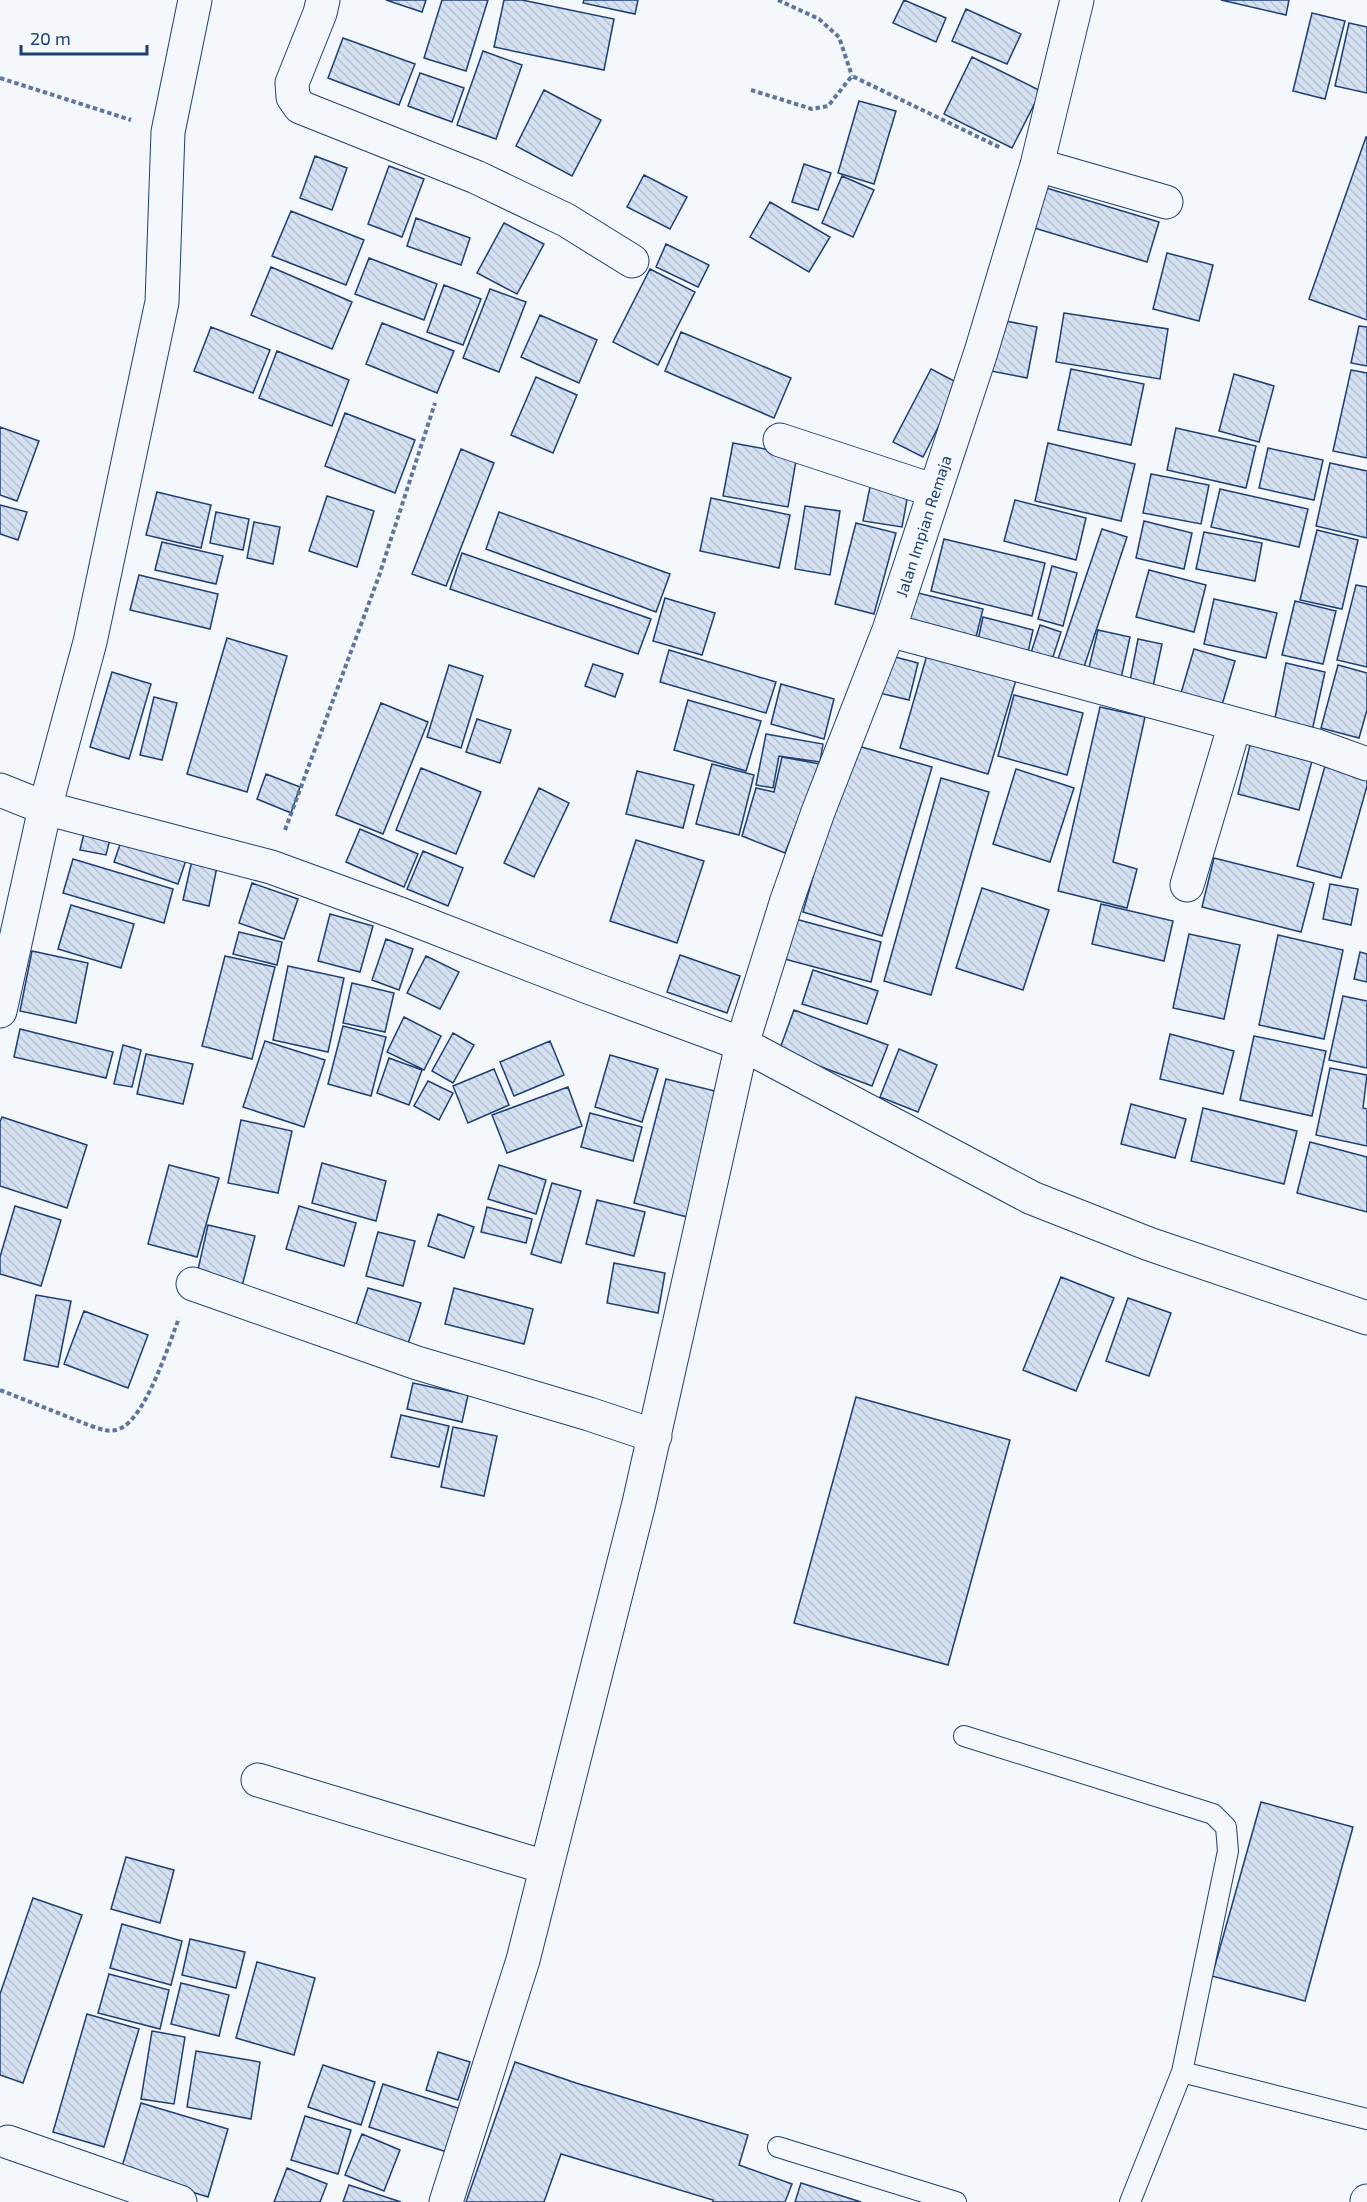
<svg xmlns="http://www.w3.org/2000/svg" width="1367" height="2202" viewBox="0 0 1367 2202" font-family="'Exo 2',sans-serif">
<defs>
<pattern id="building-back-hatch" width="6" height="6" patternUnits="userSpaceOnUse" patternTransform="scale(1.5)"><rect width="6" height="6" fill="#d5e0f0"/><path d="M-1 5l2 2M0 0l6 6M5-1l2 2" fill="none" stroke="#b6c1d1"/></pattern>
</defs>
<rect width="100%" height="100%" fill="#f4f7fb"/>
<path fill="url(#building-back-hatch)" stroke="#1d3f73" stroke-width="1.5" d="M386 0H426L422 12Z
M442 0H488L466 71 424 58Z
M504 0H522L614 19 604 70 494 47Z
M584 0H638L635 14 583 3Z
M904 0 946 18 936 42 893 23Z
M1221 0H1289L1286 15Z
M966 9 1021 34 1007 64 952 41Z
M1312 13 1345 21 1325 99 1293 91Z
M1349 23 1367 27V93L1335 86Z
M343 38 415 64 399 105 328 78Z
M483 51 522 65 496 139 457 125Z
M972 57 1041 91 1012 148 944 114Z
M420 73 464 88 452 122 408 106Z
M544 90 601 120 572 176 516 146Z
M859 101 896 111 874 184 838 173Z
M1366 137H1367V320L1309 299Z
M315 156 347 168 332 210 300 198Z
M804 164 831 173 818 210 792 202Z
M389 166 424 179 402 237 368 224Z
M644 175 687 197 670 229 627 207Z
M842 176 874 190 853 237 822 223Z
M1043 187 1159 222 1147 262 1031 227Z
M770 202 830 237 809 272 750 237Z
M291 211 364 240 346 285 272 256Z
M416 218 470 238 461 265 407 246Z
M504 223 544 244 517 294 477 273Z
M666 244 709 265 698 287 656 267Z
M1167 253 1213 265 1199 321 1153 309Z
M369 258 437 284 424 320 355 294Z
M271 267 352 302 332 349 251 315Z
M650 269 695 292 658 365 613 342Z
M444 285 481 299 463 345 427 332Z
M490 289 526 302 499 372 463 358Z
M1064 313 1168 329 1160 379 1056 362Z
M540 315 597 340 579 383 521 357Z
M995 319 1037 327 1027 378 986 370Z
M382 323 454 351 437 393 366 364Z
M1359 326 1367 327V366L1351 363Z
M211 327 270 350 253 393 194 371Z
M681 332 791 378 774 418 665 371Z
M277 351 349 380 332 426 259 398Z
M931 369 960 384 923 457 893 442Z
M1071 369 1144 384 1131 445 1058 430Z
M1351 370 1367 373V458L1333 451Z
M1234 374 1274 386 1259 442 1219 431Z
M536 377 577 395 553 453 511 435Z
M345 413 415 440 395 493 325 466Z
M0 427 39 441 17 501 0 495Z
M1176 428 1256 446 1246 488 1167 470Z
M733 443 797 455 788 507 723 496Z
M1048 443 1135 464 1121 521 1035 501Z
M1268 448 1323 460 1314 500 1259 488Z
M461 449 494 463 446 586 412 574Z
M1330 463 1367 471V538L1316 526Z
M1151 474 1209 485 1201 524 1143 513Z
M870 487 908 494 902 527 863 521Z
M1220 489 1308 509 1299 547 1211 527Z
M157 492 211 505 201 548 146 535Z
M327 496 374 511 357 567 309 551Z
M711 498 790 515 779 568 700 551Z
M1015 500 1086 518 1076 560 1004 541Z
M0 505 27 512 18 540 0 534Z
M805 506 840 511 830 575 795 569Z
M216 512 249 519 243 550 210 543Z
M499 512 670 574 656 612 486 549Z
M1144 521 1192 533 1184 569 1136 558Z
M254 522 280 527 273 564 247 558Z
M856 523 896 533 874 614 835 604Z
M1102 529 1127 537 1081 676 1055 668Z
M1317 530 1358 540 1342 609 1300 600Z
M1204 532 1262 543 1255 581 1196 569Z
M944 539 1045 563 1032 616 931 591Z
M162 542 223 556 216 584 155 570Z
M462 553 651 619 638 654 450 589Z
M1052 566 1077 573 1063 626 1038 619Z
M1149 570 1206 585 1194 632 1136 617Z
M139 575 218 594 210 629 130 610Z
M1356 585 1367 587V667L1337 660Z
M910 591 983 609 975 641 902 623Z
M665 598 715 613 702 655 653 641Z
M1214 599 1277 613 1266 658 1204 644Z
M1295 601 1336 611 1323 664 1282 655Z
M983 617 1033 630 1026 661 976 649Z
M1040 625 1061 632 1049 669 1028 662Z
M1098 630 1130 637 1120 683 1087 676Z
M227 638 287 656 247 792 187 774Z
M1138 639 1162 644 1152 691 1129 686Z
M1194 649 1235 661 1222 705 1181 693Z
M669 650 776 682 766 713 660 682Z
M884 654 918 663 909 700 875 692Z
M927 655 1016 680 988 774 900 748Z
M1286 663 1325 672 1312 731 1274 723Z
M593 664 623 674 615 697 585 686Z
M449 665 483 676 461 748 427 737Z
M1338 665 1367 673V710L1359 738 1321 728Z
M112 672 151 684 129 759 90 747Z
M781 684 834 699 824 739 771 724Z
M1014 695 1083 713 1067 775 998 756Z
M154 697 177 703 162 760 140 755Z
M688 700 761 721 746 771 674 750Z
M381 703 428 722 383 834 336 815Z
M1100 707 1145 717 1113 862 1137 869 1127 908 1058 891Z
M477 719 511 730 500 763 466 752Z
M766 734 823 744 820 762 779 756 773 788 756 785Z
M1251 741 1313 757 1299 810 1238 794Z
M851 744 932 767 882 936 803 912Z
M782 757 820 764 785 853 742 836 756 788 774 792Z
M712 764 754 775 739 835 696 824Z
M1325 766 1367 777V786L1341 878 1297 866Z
M421 768 481 792 456 854 396 830Z
M1016 769 1074 788 1050 862 993 844Z
M637 771 694 785 683 828 626 814Z
M266 774 300 787 291 813 257 799Z
M941 778 989 792 931 995 884 981Z
M539 788 569 803 534 877 504 863Z
M86 825 112 831 106 855 80 850Z
M360 829 418 854 404 887 346 862Z
M124 833 188 854 178 884 114 862Z
M636 840 704 861 677 943 610 921Z
M423 851 463 868 448 906 407 889Z
M193 856 218 862 209 906 183 900Z
M1214 858 1314 883 1301 932 1202 907Z
M73 859 173 889 164 923 63 893Z
M252 883 298 899 284 939 239 923Z
M1330 884 1358 889 1351 925 1323 919Z
M982 888 1049 910 1023 990 956 968Z
M1101 904 1173 921 1164 961 1092 944Z
M71 905 134 924 121 968 58 949Z
M330 914 373 926 360 972 318 961Z
M788 917 881 942 871 982 777 957Z
M239 932 282 942 277 965 233 954Z
M1189 934 1240 945 1224 1019 1173 1008Z
M1278 935 1343 950 1324 1039 1259 1025Z
M386 939 413 949 399 990 372 980Z
M32 951 88 963 76 1023 20 1011Z
M1360 952 1367 954V982L1354 979Z
M680 955 740 976 727 1013 667 992Z
M225 956 275 967 252 1059 202 1046Z
M426 956 459 972 440 1009 407 993Z
M288 966 344 978 328 1052 273 1040Z
M813 970 878 991 867 1024 802 1004Z
M352 983 394 993 385 1032 343 1023Z
M1343 996 1367 1001V1068L1329 1060Z
M794 1010 888 1045 872 1086 779 1051Z
M404 1017 441 1036 424 1070 387 1052Z
M343 1026 386 1037 371 1096 328 1084Z
M20 1029 113 1052 106 1078 14 1057Z
M453 1033 474 1045 453 1083 432 1071Z
M1170 1034 1234 1051 1223 1094 1160 1079Z
M1254 1036 1326 1051 1312 1116 1240 1100Z
M265 1041 325 1060 304 1127 243 1107Z
M550 1041 564 1075 514 1096 500 1062Z
M123 1045 141 1050 132 1087 114 1084Z
M899 1049 937 1065 918 1112 880 1097Z
M146 1054 193 1064 183 1104 137 1094Z
M610 1055 658 1069 642 1122 595 1107Z
M389 1058 422 1070 409 1105 377 1093Z
M1330 1068 1367 1075 1363 1108 1367 1109V1146L1316 1135Z
M494 1069 509 1105 468 1123 453 1086Z
M666 1079 719 1092 687 1217 634 1203Z
M428 1081 453 1093 439 1120 414 1106Z
M568 1087 582 1126 507 1153 492 1115Z
M1131 1104 1186 1119 1175 1158 1121 1144Z
M1203 1108 1297 1131 1284 1184 1191 1161Z
M590 1113 642 1127 633 1161 581 1147Z
M2 1117 87 1145 67 1208 0 1186V1122Z
M241 1120 292 1131 278 1193 228 1183Z
M1310 1142 1367 1157V1212L1297 1193Z
M322 1163 386 1181 376 1221 312 1203Z
M169 1165 219 1178 197 1257 148 1244Z
M499 1165 546 1180 536 1214 488 1199Z
M552 1183 581 1191 561 1263 531 1254Z
M597 1200 645 1212 634 1256 586 1244Z
M15 1206 61 1220 41 1286 0 1274V1257Z
M299 1206 356 1223 344 1266 286 1249Z
M487 1207 532 1219 526 1243 481 1232Z
M438 1214 474 1227 464 1258 428 1246Z
M208 1225 255 1236 242 1286 197 1274Z
M378 1232 415 1241 403 1286 366 1276Z
M614 1263 665 1273 658 1313 607 1303Z
M1061 1277 1114 1298 1076 1391 1023 1370Z
M368 1288 421 1303 406 1350 353 1334Z
M454 1288 533 1309 524 1344 445 1324Z
M36 1295 71 1301 58 1367 24 1360Z
M1128 1298 1171 1313 1149 1376 1106 1361Z
M84 1311 148 1335 128 1388 64 1364Z
M413 1383 468 1395 462 1422 407 1409Z
M856 1397 1010 1440 948 1665 794 1623Z
M401 1415 449 1426 439 1467 391 1457Z
M453 1427 497 1436 484 1496 441 1487Z
M1261 1802 1353 1827 1305 2001 1212 1976Z
M126 1857 174 1870 160 1923 111 1909Z
M33 1898 82 1915 23 2083 0 2075V1994Z
M122 1924 182 1941 171 1985 110 1968Z
M190 1939 245 1952 236 1988 182 1975Z
M257 1962 315 1978 294 2055 236 2038Z
M109 1974 169 1990 160 2029 98 2013Z
M181 1983 229 1995 219 2036 171 2024Z
M87 2014 139 2029 104 2147 53 2132Z
M152 2031 185 2037 174 2104 141 2099Z
M196 2051 260 2062 251 2119 187 2107Z
M438 2052 470 2062 458 2100 426 2090Z
M515 2062 576 2083 748 2135 739 2165 792 2184 785 2202H713V2200L561 2154 544 2202H466Z
M323 2065 375 2082 361 2125 308 2107Z
M383 2084 467 2111 453 2154 369 2127Z
M141 2103 228 2129 208 2197 121 2170Z
M305 2116 351 2130 338 2174 291 2160Z
M362 2134 400 2150 384 2191 345 2175Z
M287 2168 327 2184 320 2202H274Z
M801 2183 861 2202H795Z
M349 2185 401 2202H343Z"/>
<g fill="none" stroke-linecap="round" stroke-linejoin="round">
<g stroke="#1d3f73" stroke-width="22">
<path id="service" d="M964 1736 1213 1814 1226 1827 1228 1851 1182 2072 1367 2119
M778 2147 956 2202
M1130 2202 1182 2072"/>
</g>
<g stroke="#1d3f73" stroke-width="35">
<path id="minor" d="M323 0 320 13 292 83 293 97 300 107 476 177 566 220 632 261
M1037 165 1166 202
M780 440 935 491
M889 630 1317 746 1367 764
M1187 885 1235 724
M0 1011 45 808 90 642 162 302 168 132 195 0
M193 1284 417 1363 589 1414 655 1436
M258 1780 545 1867
M8 2142 180 2202
M446 2202 523 1960 639 1503 742 1044 787 900 818 812 889 630 981 352 1037 165 1077 0"/>
</g>
<g stroke="#1d3f73" stroke-width="35">
<path id="tertiary" d="M0 790 45 808 271 867 400 914 588 987 742 1044 1032 1198 1149 1244 1367 1318"/>
</g>
<g stroke="#1d3f73" stroke-width="35">
<path id="trunk" d="M1367 2202V2201"/>
</g>
<path stroke="#5e769c" stroke-width="4" stroke-dasharray="4.5 3" stroke-linecap="butt" d="M778 0 819 19 839 37 852 76
M0 78 131 120
M751 90 812 109 828 106 852 76 1001 148
M285 830 379 576 435 403
M0 1390 91 1426C101 1429 109 1433 119 1429 145 1420 169 1344 179 1318"/>
<use href="#service" stroke="#f4f7fb" stroke-width="20"/>
<use href="#minor" stroke="#f4f7fb" stroke-width="33"/>
<use href="#tertiary" stroke="#f4f7fb" stroke-width="33"/>
<use href="#trunk" stroke="#f4f7fb" stroke-width="33"/>
</g>
<g text-anchor="middle" dominant-baseline="central" stroke-width="4.5" stroke-linejoin="round" paint-order="stroke">
<g font-size="16" fill="#1d3f73" stroke="#f4f7fb">
<text transform="translate(923 526) rotate(-72)">Jalan Impian Remaja</text>
</g>
</g>
<path d="M21 45v9h126v-9" fill="none" stroke="#1d3f73" stroke-width="3"/>
<text x="30" y="45" font-size="18" fill="#1d3f73" stroke="#f4f7fb" stroke-width="4.5" paint-order="stroke">20 m</text>
</svg>
